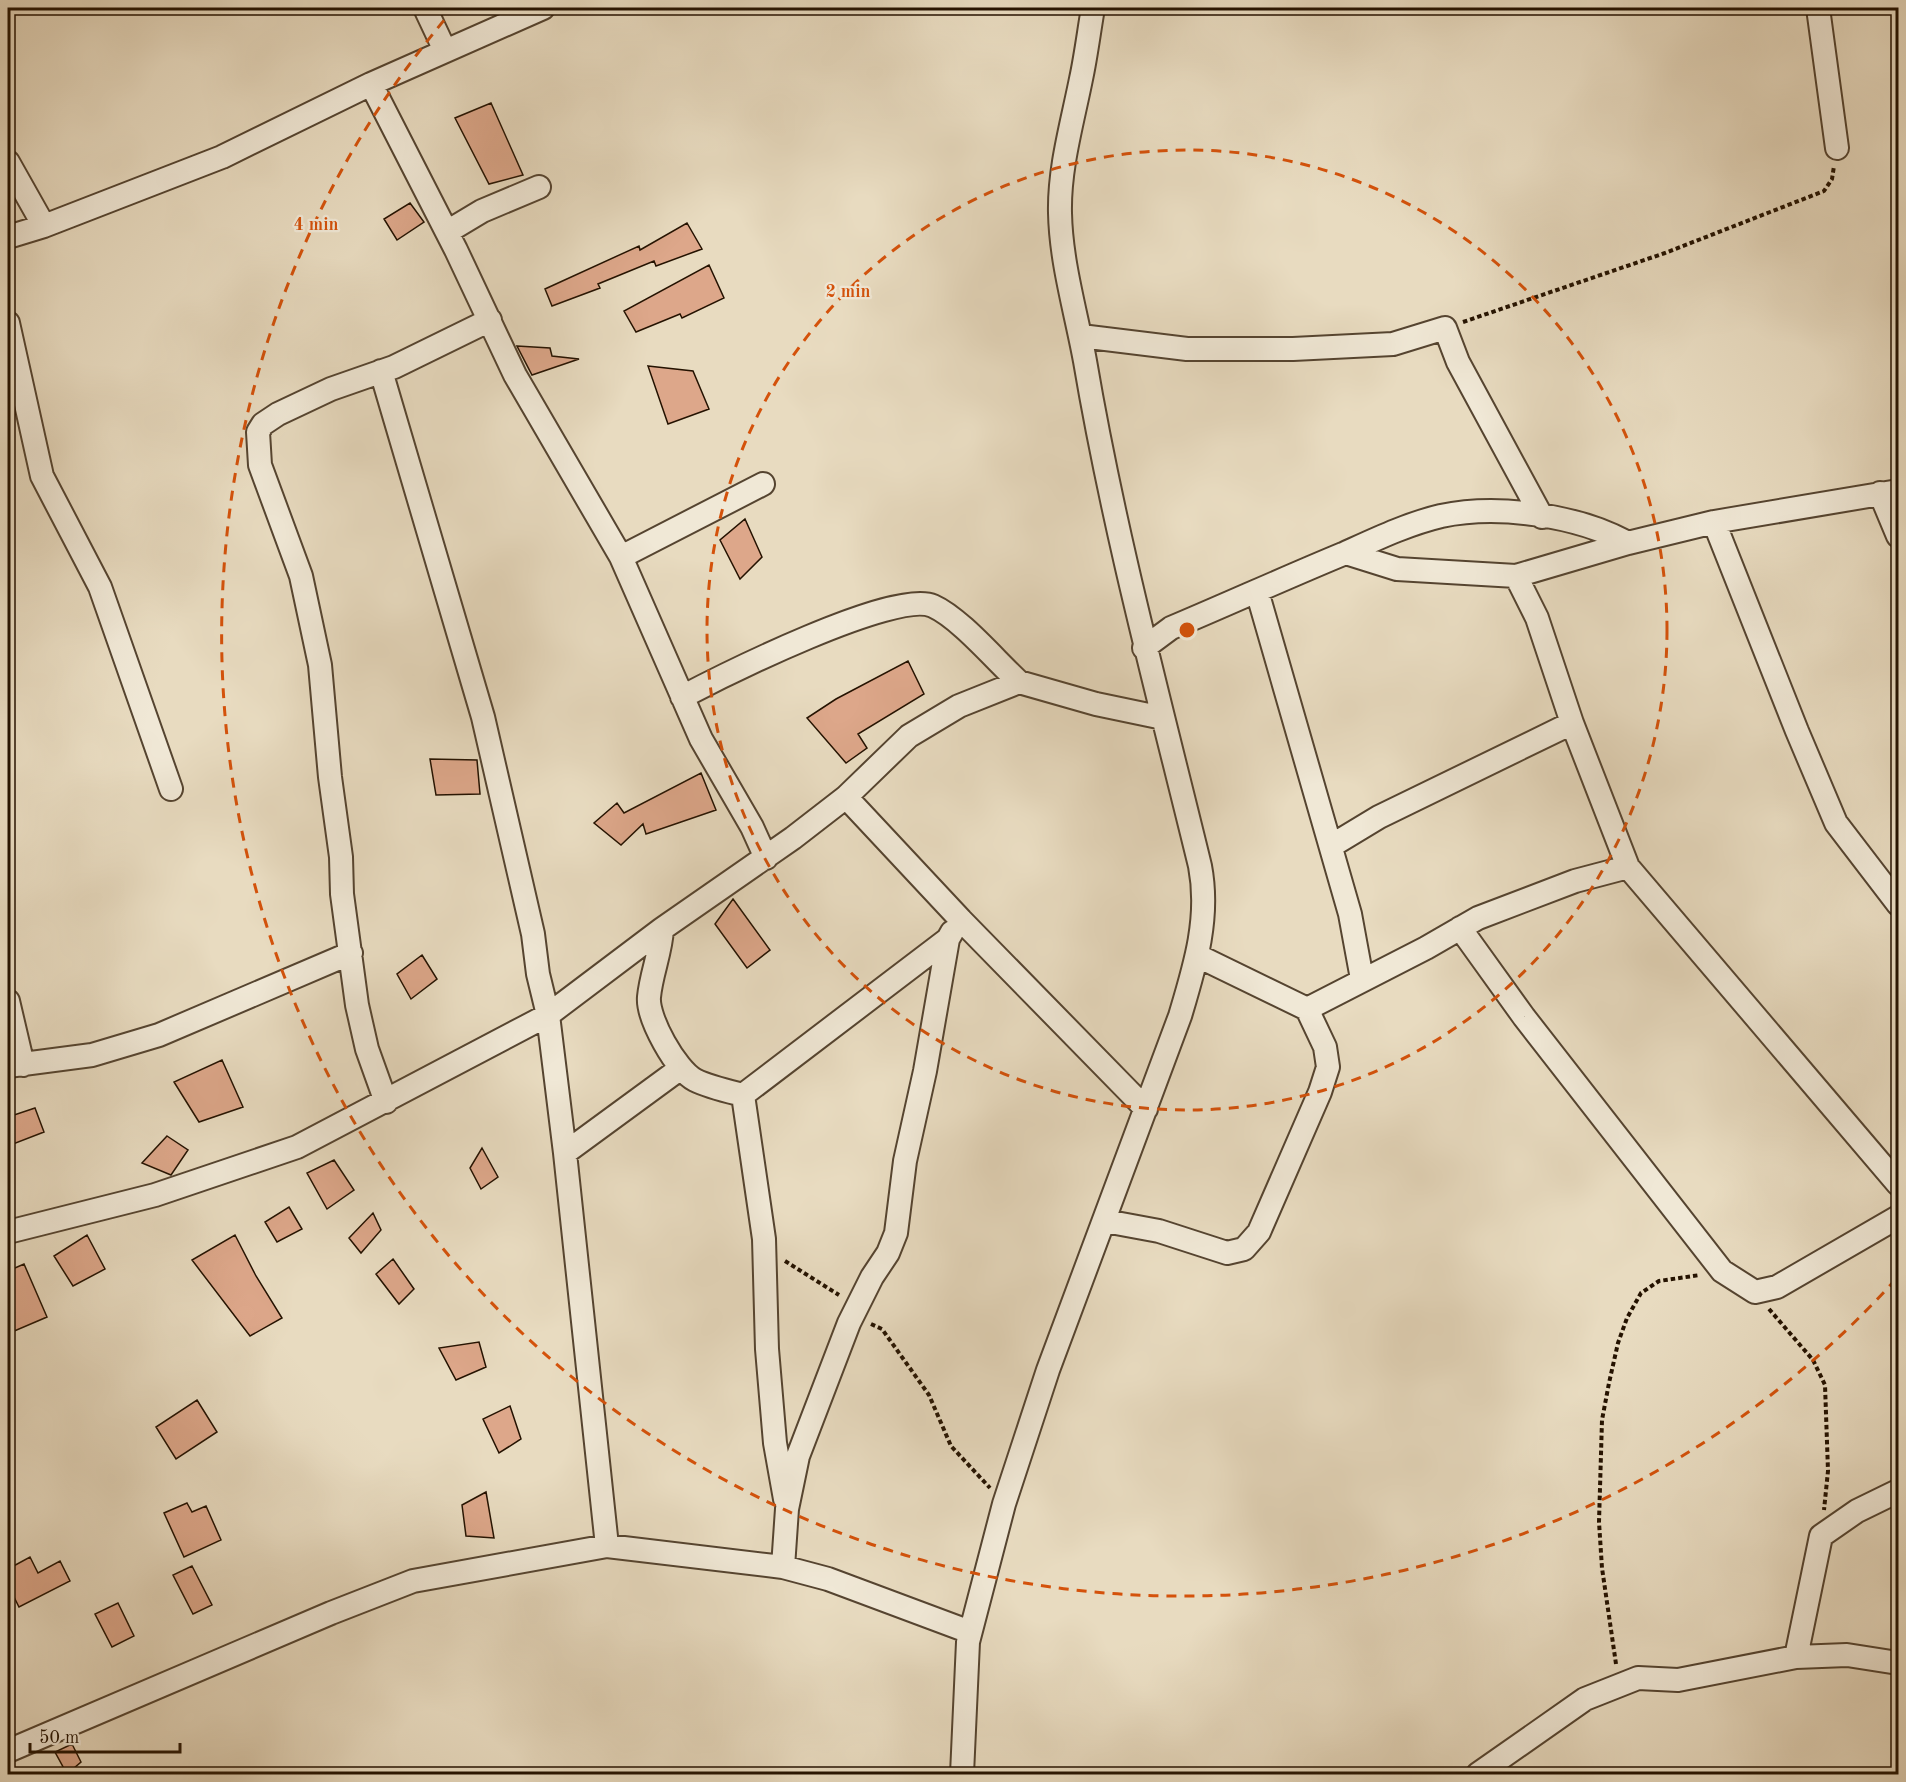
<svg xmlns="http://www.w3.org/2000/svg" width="1906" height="1782" viewBox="0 0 1906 1782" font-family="'Old Standard TT',serif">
<rect width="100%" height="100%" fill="#e8dbc0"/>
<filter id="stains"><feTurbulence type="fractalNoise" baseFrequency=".00333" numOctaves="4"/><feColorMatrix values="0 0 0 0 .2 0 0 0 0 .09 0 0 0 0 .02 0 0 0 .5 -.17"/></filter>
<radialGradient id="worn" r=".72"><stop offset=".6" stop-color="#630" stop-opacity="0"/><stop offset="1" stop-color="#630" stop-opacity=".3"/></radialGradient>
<path fill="#dda78a" stroke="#241200" stroke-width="1.5" d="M491 103 523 175 489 184 455 118Z
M410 203 424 222 397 240 384 219Z
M687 223 702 249 656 266 654 261 598 284 600 288 552 306 545 289 639 246 640 250Z
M709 265 724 298 682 318 680 314 636 332 624 311Z
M517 346 550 348 552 356 579 359 532 375Z
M648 366 693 371 709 409 668 424Z
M745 519 762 557 740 579 720 540Z
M908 661 924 694 858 734 867 748 846 763 807 718 836 699Z
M430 759 477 760 480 794 436 795Z
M701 773 716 810 646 834 643 824 621 845 594 823 617 803 624 813Z
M733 899 770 950 747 968 715 924Z
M422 955 437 979 411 999 397 974Z
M222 1060 243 1107 199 1122 174 1082Z
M35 1108 44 1132 8 1146V1117Z
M167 1136 188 1150 171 1175 142 1163Z
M482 1148 498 1177 481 1189 470 1168Z
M334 1160 354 1190 327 1209 307 1173Z
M289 1207 302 1229 277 1242 265 1222Z
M373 1213 381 1230 361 1253 349 1238Z
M87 1235 105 1269 73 1286 54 1256Z
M235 1235 256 1276 282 1318 250 1336 192 1260Z
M393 1259 414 1289 399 1304 376 1274Z
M24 1264 47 1317 12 1332 8 1322V1271Z
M479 1342 486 1367 456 1380 439 1348Z
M197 1400 217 1432 176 1459 156 1427Z
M510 1406 521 1439 499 1453 483 1419Z
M486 1492 494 1538 466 1536 462 1505Z
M187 1503 192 1512 206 1506 221 1540 184 1557 164 1513Z
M30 1557 38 1573 60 1561 70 1581 19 1607 8 1585V1569Z
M192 1566 212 1605 193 1614 173 1575Z
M118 1603 134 1636 112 1647 95 1614Z
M72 1744 81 1762 67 1774 55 1752Z"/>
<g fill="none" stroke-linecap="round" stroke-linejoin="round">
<g stroke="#554430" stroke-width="26">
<path id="minor" d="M425 8 441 42
M1818 8 1837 148
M371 84 456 250 515 375 621 557 701 739 752 827 766 858
M8 162 44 226
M447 232 482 211 539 187
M8 237 44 226 222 157 371 84 543 8
M8 323 42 476 100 587 171 789
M1081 336 1187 349H1293L1393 344 1445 328 1458 362 1542 517
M381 371 483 717 533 934 538 974 548 1015 565 1153 607 1546
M1880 493 1898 536
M1714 522 1797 731 1836 823 1898 904
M1346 553 1397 569 1516 576 1628 543
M621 557 763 484
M1516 576 1537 618 1572 723 1628 867 1898 1184
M1257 591 1350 914 1362 979
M1144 648 1171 628C1228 604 1285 578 1343 554 1374 540 1407 524 1441 516 1498 504 1577 515 1628 543L1714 522 1898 491
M682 697C722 676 895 589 933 606 960 618 996 661 1019 682
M846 797 961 920 1146 1109
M1331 846 1379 817 1572 723
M1460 928 1524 1017 1722 1271 1755 1292 1777 1287 1898 1217
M662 929C661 952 651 974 649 997 647 1018 676 1070 695 1080 709 1087 727 1091 743 1095
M8 1001 23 1065
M1307 1009 1426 948 1478 918 1575 881 1628 867
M8 1066 92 1055 159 1035 351 953
M743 1095 764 1239 767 1349 775 1443 785 1499
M743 1095 948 939 952 932
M386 1102 367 1049 357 1005 342 894 341 857 330 777 320 665 301 576 260 465 258 432 263 424 278 414 331 389 394 367 490 320
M565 1153 681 1068
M1105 1221 1159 1231 1227 1253 1244 1249 1259 1232 1320 1092 1328 1067 1325 1047 1307 1009 1198 956
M8 1232 155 1195 297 1147 548 1015 662 929 793 838 846 797 909 736 959 706 1019 682 1096 704 1163 718
M783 1567 787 1509 798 1456 849 1323 872 1277 888 1253 896 1233 905 1161 925 1071 948 939
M1796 1657 1821 1536 1857 1511 1898 1491
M8 1751 331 1613 413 1581 607 1546 783 1567 828 1579 970 1632
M962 1774 968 1642 1004 1504 1048 1370 1180 1016C1195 966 1210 918 1200 866 1159 698 1114 532 1085 361 1076 312 1061 263 1060 213 1059 168 1072 124 1081 79 1086 56 1089 31 1093 8
M1478 1774 1585 1699 1638 1678 1678 1680 1796 1657 1847 1655 1898 1663"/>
</g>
<path stroke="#241200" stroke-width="4" stroke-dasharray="4.5 3" stroke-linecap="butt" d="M1463 322 1665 253 1824 191 1832 179 1834 166
M785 1261 839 1295
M1769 1309 1813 1360 1825 1385 1828 1471 1824 1510
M871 1324 882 1329 929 1395 951 1446 990 1488
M1616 1664 1602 1568 1599 1522 1602 1420 1609 1383 1618 1343 1627 1318 1641 1293 1659 1281 1700 1275"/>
<use href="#minor" stroke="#f0e8d6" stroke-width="22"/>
</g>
<g fill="none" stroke="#d4520b" stroke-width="3" stroke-dasharray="10 8">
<circle cx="1187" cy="630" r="480"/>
<path d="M1896 1279A961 961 0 0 1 451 12"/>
</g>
<circle cx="1187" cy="630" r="9" fill="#d4520b" stroke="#f0e8d6" stroke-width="3"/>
<g font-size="18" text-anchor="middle" font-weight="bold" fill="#d4520b" stroke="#f0e8d6" stroke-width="4.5" stroke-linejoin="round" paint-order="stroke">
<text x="316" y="230">4 min</text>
<text x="848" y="297">2 min</text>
</g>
<rect width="1906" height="1782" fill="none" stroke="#e8dbc0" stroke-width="30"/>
<rect x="9" y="9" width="1888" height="1764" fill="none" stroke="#241200" stroke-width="3"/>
<rect x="15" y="15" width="1876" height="1752" fill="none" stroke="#241200" stroke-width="1.5"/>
<path d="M30 1743v9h150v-9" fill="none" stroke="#241200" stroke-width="3"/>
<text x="39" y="1743" font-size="18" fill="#241200" stroke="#f0e8d6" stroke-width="4.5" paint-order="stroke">50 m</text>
<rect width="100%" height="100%" filter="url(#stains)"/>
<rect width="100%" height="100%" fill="url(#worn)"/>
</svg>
